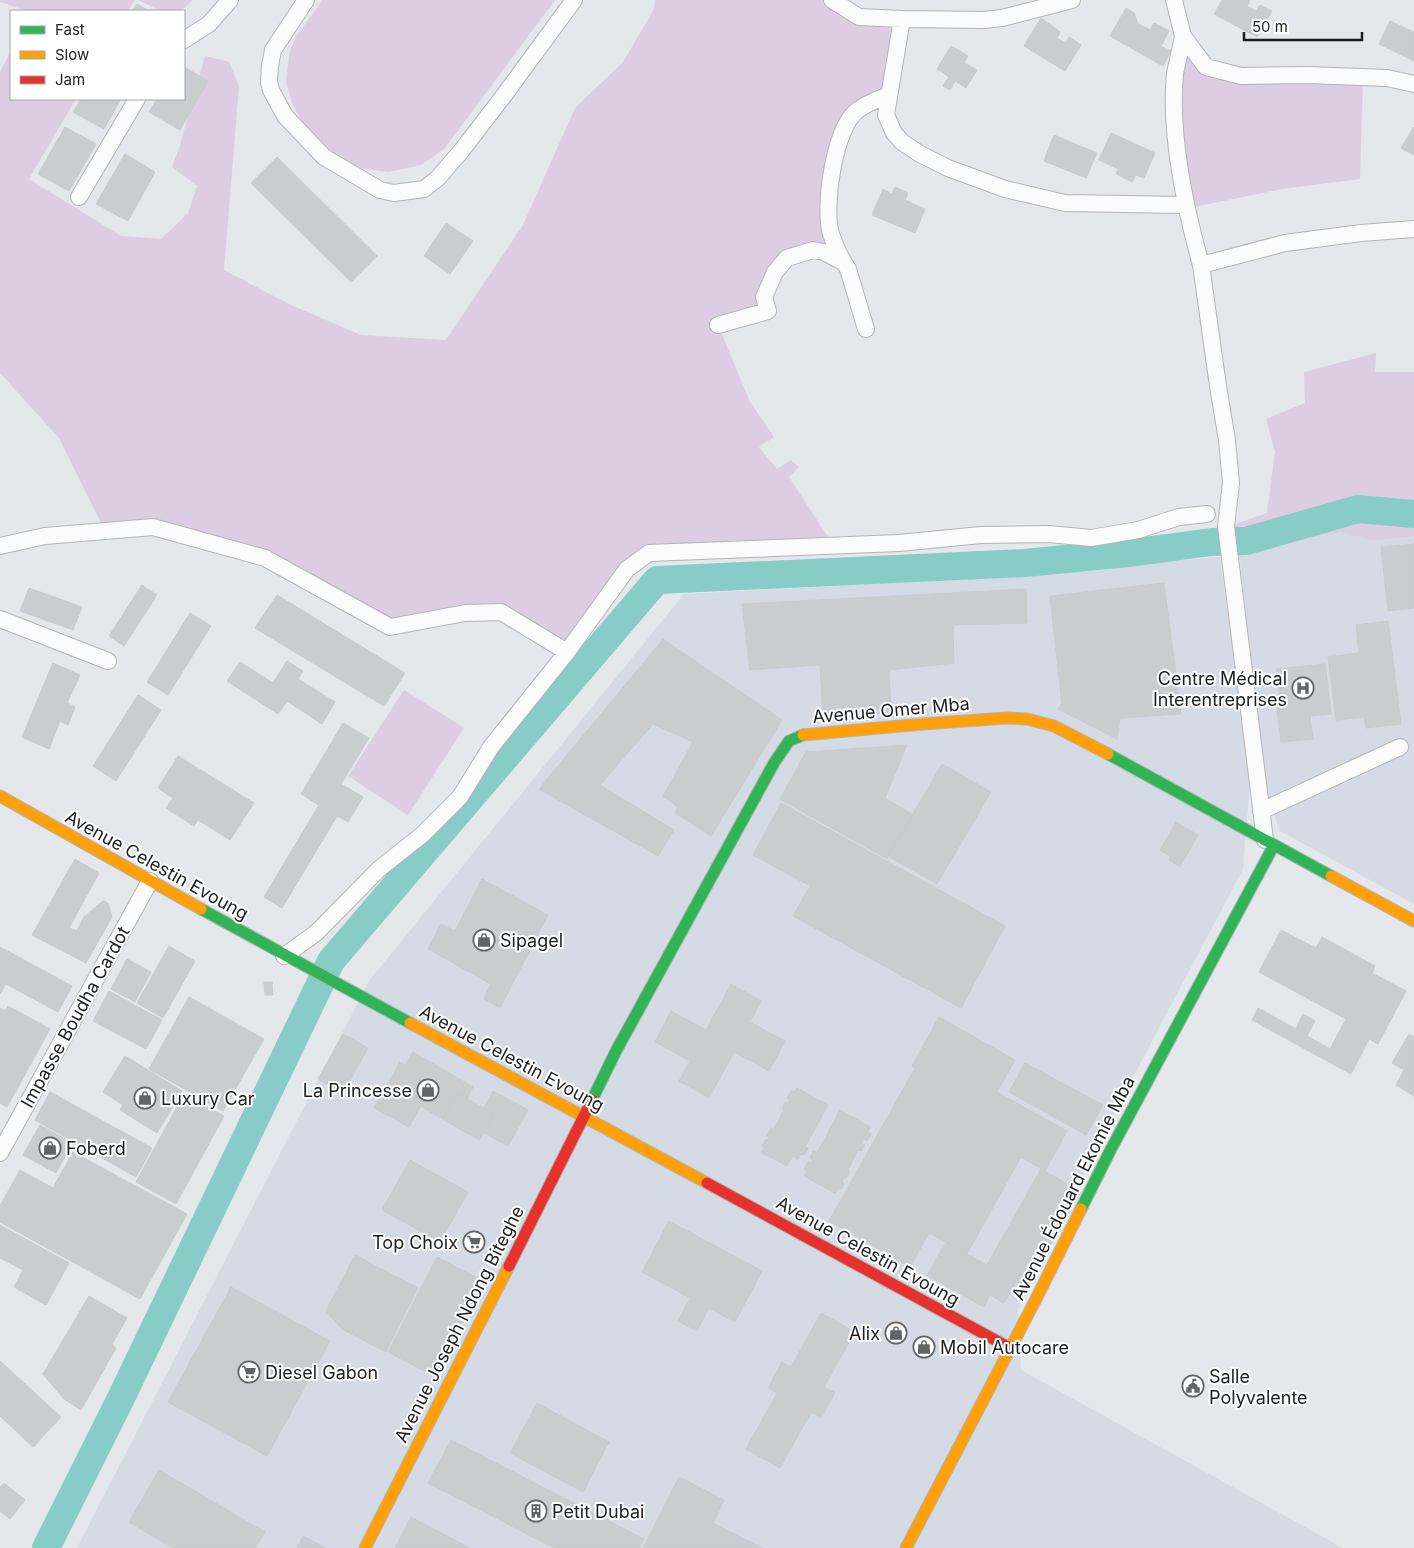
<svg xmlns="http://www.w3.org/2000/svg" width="1414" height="1548" viewBox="0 0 1414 1548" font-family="Inter,sans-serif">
<rect width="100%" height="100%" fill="#e4e7eb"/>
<path fill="#d4dbe4" d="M1342 532 1373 541 1414 536V904L1280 831 1267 795 1239 552Z
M1220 557 1250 782 1243 869 1104 1132 1018 1310 1021 1370 1343 1548H77L369 981 684 594 955 580Z"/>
<path fill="#ddcde2" d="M0 0H135L128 11H28L0 2Z
M138 0H193L180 11H161Z
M323 0H555L444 149 421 165 389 172 358 168 327 149 304 125 293 105 286 82 290 50 297 35Z
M655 0H832L860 17 902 19 889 95 845 125 831 233 824 252 787 258 768 311 718 325 750 402 774 437 759 447 777 469 791 460 799 467 789 477 834 546 649 553 567 652 501 612 390 627 265 558 153 527 105 531 59 438 0 373V72L11 51V99H76L29 179 121 236 161 239 188 213 197 186 172 167 180 145 205 56 229 62 239 86 224 270 291 305 361 335 446 340 523 225 575 108 623 62 654 9Z
M1183 36 1206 67 1363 78 1360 179 1282 189 1199 206 1186 207 1178 153Z
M1376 353 1375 372H1414V536L1373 541 1341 532 1239 552 1235 524 1267 513 1275 452 1266 419 1305 403 1304 372Z
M404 690 464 728 408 815 348 776Z"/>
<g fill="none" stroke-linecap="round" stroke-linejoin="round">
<path stroke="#87ccc6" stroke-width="28" d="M46 1548 121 1398 331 961 657 580 1025 563 1137 552 1211 542 1246 541 1358 509 1414 514"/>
</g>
<path fill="#cacdd0" stroke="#c7cbcd" d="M1222 0H1250L1247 6 1256 11 1260 5 1272 11 1257 37 1214 14Z
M137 4 149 11H132Z
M1126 8 1134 13 1138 24 1150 30 1154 23 1169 31 1161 46 1171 51 1163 66 1110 36Z
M1041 18 1060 32 1057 38 1066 43 1069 37 1081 45 1065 71 1024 46Z
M1390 21 1414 32V61L1379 44Z
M951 46 968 56 964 63 977 70 966 88 955 81 950 90 943 86 949 77 937 69Z
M184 67 208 81 180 130 149 112 157 99H184Z
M81 99H121L104 129 73 112Z
M65 127 96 144 69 191 38 174Z
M1414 127V155L1401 148Z
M1111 133 1155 153 1144 178 1136 175 1132 182 1116 174 1118 169 1099 160Z
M1054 135 1097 153 1086 178 1044 161Z
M125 154 155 172 128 221 96 204Z
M277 157 377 256 351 282 251 183Z
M895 187 908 193 905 200 925 209 915 233 872 215 883 189 892 194Z
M446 223 473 241 450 274 424 256Z
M1414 544V608L1388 611 1381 547Z
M1164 583 1181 714 1120 718 1117 739 1058 709 1062 704 1050 596Z
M142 585 157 595 124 646 109 636Z
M29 588 82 607 73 630 20 611Z
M1026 589 1027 623 953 625 954 663 889 670 891 712 823 718 820 665 750 670 742 604Z
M277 595 405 673 384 706 255 628Z
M190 613 211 626 168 695 147 682Z
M1388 621 1401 724 1366 728 1364 717 1336 720 1328 657 1359 653 1356 625Z
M663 639 782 720 711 836 675 813 678 807 663 796 693 742 653 724 600 785 674 830 658 856 539 789Z
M287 661 303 671 298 679 335 702 322 724 287 701 278 714 227 681 240 662 273 683Z
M53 663 80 675 67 703 75 707 68 725 60 721 49 749 22 737Z
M1325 664 1331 714 1310 716 1313 739 1281 742 1277 708 1281 707 1276 669Z
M138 695 161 710 116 781 93 766Z
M343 723 369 738 341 784 363 797 348 822 337 816 282 908 264 897 319 805 301 794Z
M907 745 885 798 913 815 887 859 780 799 806 752Z
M178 756 254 803 230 840 198 820 194 826 166 808 173 798 158 788Z
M942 764 991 792 937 884 888 856Z
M781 803 1005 926 961 1008 793 916 810 886 753 855Z
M1176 822 1198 835 1180 867 1169 860 1171 857 1160 850Z
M75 859 99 873 69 928 77 931 84 917 103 901 108 903 112 917 86 963 32 935Z
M482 879 548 915 500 1008 484 999 491 984 428 949 441 924 455 931Z
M1281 930 1316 948 1322 937 1375 966 1372 973 1406 991 1378 1044 1369 1039 1351 1074 1252 1020 1258 1008 1296 1029 1303 1014 1315 1021 1307 1036 1330 1049 1346 1019 1259 972Z
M169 946 195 961 163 1018 137 1003Z
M0 947 72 986 58 1012 6 984 0 994Z
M127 959 151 972 135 1002 111 989Z
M264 982H272L273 995H265Z
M731 984 761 1001 750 1022 785 1041 769 1071 734 1052 709 1098 679 1081 690 1061 655 1042 671 1011 706 1030Z
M109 991 162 1020 146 1049 93 1021Z
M189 997 264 1039 223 1111 149 1069Z
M8 1006 50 1029 7 1107 0 1103V1008L5 1011Z
M939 1017 1015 1060 997 1092 1067 1131 1045 1171 1021 1157 967 1254 929 1233 910 1267 829 1221 915 1068 912 1066Z
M343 1034 368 1048 343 1093 318 1079Z
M1409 1034 1414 1037V1096L1396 1085 1404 1070 1392 1063Z
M413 1052 473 1087 467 1099 457 1093 442 1119 421 1106 409 1127 374 1108 400 1062 405 1065Z
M125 1056 182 1091 157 1133 120 1110 123 1105 103 1092Z
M1025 1063 1103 1105 1086 1135 1009 1092Z
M797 1088 828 1105 805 1147 808 1148 804 1155 801 1154 798 1159 793 1156 787 1166 762 1153 764 1148 762 1146 766 1139 768 1140 770 1137 767 1136 771 1128 774 1129 784 1110 782 1109 785 1102 788 1103 790 1100 787 1098 791 1091 794 1092Z
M493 1091 528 1110 508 1146 484 1133 494 1114 484 1108Z
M50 1092 152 1148 136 1177 35 1120Z
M457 1093 494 1114 479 1140 442 1119Z
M184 1094 224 1116 176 1204 136 1182Z
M840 1110 870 1127 868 1132 871 1134 867 1141 864 1139 862 1143 865 1145 861 1151 858 1150 848 1170 850 1171 846 1178 844 1177 842 1182 844 1183 841 1189 838 1188 835 1193 804 1176 807 1171 804 1169 808 1162 811 1163 813 1160 810 1158 813 1151 817 1153Z
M40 1125 76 1145 71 1153 68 1151 56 1173 23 1155Z
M73 1152 187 1214 140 1299 0 1222V1206L20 1170 53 1188Z
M410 1160 468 1192 440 1242 382 1210Z
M1041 1169 1081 1192 1026 1288 1016 1282 1004 1303 990 1295 984 1307 927 1275 946 1242 987 1265Z
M669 1221 762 1271 735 1322 709 1308 697 1331 678 1321 690 1298 642 1272Z
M0 1225 69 1263 46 1305 14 1287 23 1270 0 1258Z
M355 1255 418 1288 386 1352 342 1329 326 1311Z
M437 1257 483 1281 434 1376 388 1352Z
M231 1287 330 1341 267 1456 168 1402Z
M89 1296 127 1318 112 1344 116 1348 81 1410 64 1399 43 1374Z
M821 1313 855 1332 824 1387 835 1393 821 1418 811 1412 780 1468 746 1449 777 1393 768 1388 782 1362 791 1367Z
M0 1361 61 1417 33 1447 0 1416Z
M537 1403 609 1442 583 1492 510 1453Z
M451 1440 644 1539 639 1548H554L428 1483Z
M159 1470 265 1532 255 1548H173L129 1522Z
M679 1477 724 1500 713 1523 763 1548H643Z
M4 1483 25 1500 10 1519 0 1511V1487Z
M411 1517 470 1548H395Z
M303 1536 326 1548H297Z"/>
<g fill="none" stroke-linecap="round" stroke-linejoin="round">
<g stroke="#b2b4b7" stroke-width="18">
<path id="street" d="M306 0 273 50 270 66 269 82 271 90 285 116 324 157 380 190 394 193 424 189 438 178 462 150 505 94 574 0
M832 0 859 17 902 19 984 20 1002 18 1072 0
M1174 0 1183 36 1206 67 1241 76 1308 75 1387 78 1414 84
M902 19 886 115 894 133 902 142 920 154 948 168 1005 189 1065 203 1185 205
M1183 36C1181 49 1177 62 1175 74 1169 134 1185 207 1201 265
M184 40 209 24 230 0
M79 197 137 99
M718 325 768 311 764 297 775 272 787 258 813 250 824 252 843 262
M866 329 848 269C841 259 835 246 831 234 823 207 834 127 858 110 867 103 879 99 889 95
M0 546 45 536 153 527 265 558 390 627 465 613 501 612 567 652
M0 619 108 661
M1261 811 1400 747
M1265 840 1226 526 1231 483 1227 440 1218 386 1201 265 1285 243 1361 233 1414 229
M284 956 316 933 379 869 422 835 460 797 491 747 567 652 627 569 649 553 899 543 981 535 1049 534 1091 538 1138 530 1179 517 1207 514
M0 1153 150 881"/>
</g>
<g stroke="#b2b4b7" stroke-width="13">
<path id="fast" d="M1108 754 1331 876
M201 909 410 1023
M592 1100 616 1051 774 763 789 741 803 735
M1081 1209 1110 1151 1274 845"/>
</g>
<g stroke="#b2b4b7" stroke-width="13">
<path id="slow" d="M803 735 923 724 1006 718 1027 719 1054 726 1108 754
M0 796 201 909
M1331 876 1414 921
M410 1023 707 1183
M365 1548 509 1266
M906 1548 1035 1301 1081 1209"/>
</g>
<g stroke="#b2b4b7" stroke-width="13">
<path id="jam" d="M707 1183 1010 1348
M509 1266 592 1100"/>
</g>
<use href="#street" stroke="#fbfbfc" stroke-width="16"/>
<use href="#fast" stroke="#30b455" stroke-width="11"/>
<use href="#slow" stroke="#ff9f0a" stroke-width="11"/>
<use href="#jam" stroke="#e5322d" stroke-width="11"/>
</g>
<defs>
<g id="hospital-ring" transform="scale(1.125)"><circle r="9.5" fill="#fff" stroke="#616466" stroke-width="1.5"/><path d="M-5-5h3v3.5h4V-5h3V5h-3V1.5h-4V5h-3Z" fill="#616466"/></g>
<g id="shop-ring" transform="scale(1.125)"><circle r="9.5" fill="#fff" stroke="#616466" stroke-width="1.5"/><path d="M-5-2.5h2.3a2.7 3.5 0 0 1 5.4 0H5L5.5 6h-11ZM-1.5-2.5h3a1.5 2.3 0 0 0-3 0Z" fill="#616466"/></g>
<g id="supermarket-ring" transform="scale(1.125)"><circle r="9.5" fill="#fff" stroke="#616466" stroke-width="1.5"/><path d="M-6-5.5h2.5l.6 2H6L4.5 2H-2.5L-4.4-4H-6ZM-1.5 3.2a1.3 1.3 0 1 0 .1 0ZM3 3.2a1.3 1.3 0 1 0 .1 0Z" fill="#616466"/></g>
<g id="civic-ring" transform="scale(1.125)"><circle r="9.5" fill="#fff" stroke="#616466" stroke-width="1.5"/><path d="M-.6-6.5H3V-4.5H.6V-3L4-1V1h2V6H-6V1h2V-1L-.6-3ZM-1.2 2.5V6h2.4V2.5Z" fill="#616466"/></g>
<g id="building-ring" transform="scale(1.125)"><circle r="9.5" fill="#fff" stroke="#616466" stroke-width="1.5"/><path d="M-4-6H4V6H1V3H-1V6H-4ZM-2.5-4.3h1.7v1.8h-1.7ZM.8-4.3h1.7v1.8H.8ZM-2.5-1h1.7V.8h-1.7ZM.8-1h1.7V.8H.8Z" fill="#616466"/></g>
</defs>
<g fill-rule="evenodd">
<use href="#hospital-ring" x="1303" y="688"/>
<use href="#shop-ring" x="484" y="940"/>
<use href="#shop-ring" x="428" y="1090"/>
<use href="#shop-ring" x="145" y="1098"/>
<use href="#shop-ring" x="50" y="1148"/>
<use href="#supermarket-ring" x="474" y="1242"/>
<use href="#shop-ring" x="896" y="1333"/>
<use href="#shop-ring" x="924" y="1347"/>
<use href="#supermarket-ring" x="249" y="1372"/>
<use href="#civic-ring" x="1193" y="1386"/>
<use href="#building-ring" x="536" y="1511"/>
</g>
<g text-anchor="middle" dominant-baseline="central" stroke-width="4" stroke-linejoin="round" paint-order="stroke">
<g font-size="18" fill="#1b1d1f" stroke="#fff" text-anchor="start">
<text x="1287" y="678" text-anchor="end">Centre Médical<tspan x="1287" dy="21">Interentreprises</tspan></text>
<text x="500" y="940">Sipagel</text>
<text x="412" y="1090" text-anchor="end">La Princesse</text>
<text x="161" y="1098">Luxury Car</text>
<text x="66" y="1148">Foberd</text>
<text x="458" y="1242" text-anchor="end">Top Choix</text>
<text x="880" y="1333" text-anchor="end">Alix</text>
<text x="940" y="1347">Mobil Autocare</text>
<text x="265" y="1372">Diesel Gabon</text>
<text x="1209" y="1376">Salle<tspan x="1209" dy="21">Polyvalente</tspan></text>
<text x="552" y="1511">Petit Dubai</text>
</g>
<g font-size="18" fill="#1b1d1f" stroke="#fff">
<text transform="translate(891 710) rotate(-5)">Avenue Omer Mba</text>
<text transform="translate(157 865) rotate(29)">Avenue Celestin Evoung</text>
<text transform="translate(75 1017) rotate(-61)">Impasse Boudha Cardot</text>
<text transform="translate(512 1058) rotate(28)">Avenue Celestin Evoung</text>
<text transform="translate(1073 1188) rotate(-63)">Avenue Édouard Ekomie Mba</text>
<text transform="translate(868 1251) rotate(29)">Avenue Celestin Evoung</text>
<text transform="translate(459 1324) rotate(-63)">Avenue Joseph Ndong Biteghe</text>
</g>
</g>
<rect x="10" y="10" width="175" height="90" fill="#ffffff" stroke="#a4a5a5"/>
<rect x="20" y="26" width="25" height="8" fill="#30b455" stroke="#a4a5a5"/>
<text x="55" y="35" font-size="15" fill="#1b1d1f">Fast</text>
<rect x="20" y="51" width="25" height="8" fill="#ff9f0a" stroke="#a4a5a5"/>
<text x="55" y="60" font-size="15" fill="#1b1d1f">Slow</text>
<rect x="20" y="76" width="25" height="8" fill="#e5322d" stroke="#a4a5a5"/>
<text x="55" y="85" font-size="15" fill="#1b1d1f">Jam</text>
<path d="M1244 32v8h118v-8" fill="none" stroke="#1b1d1f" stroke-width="2.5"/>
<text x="1252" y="32" font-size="15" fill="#1b1d1f" stroke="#ffffff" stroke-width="4" paint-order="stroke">50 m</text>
</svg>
